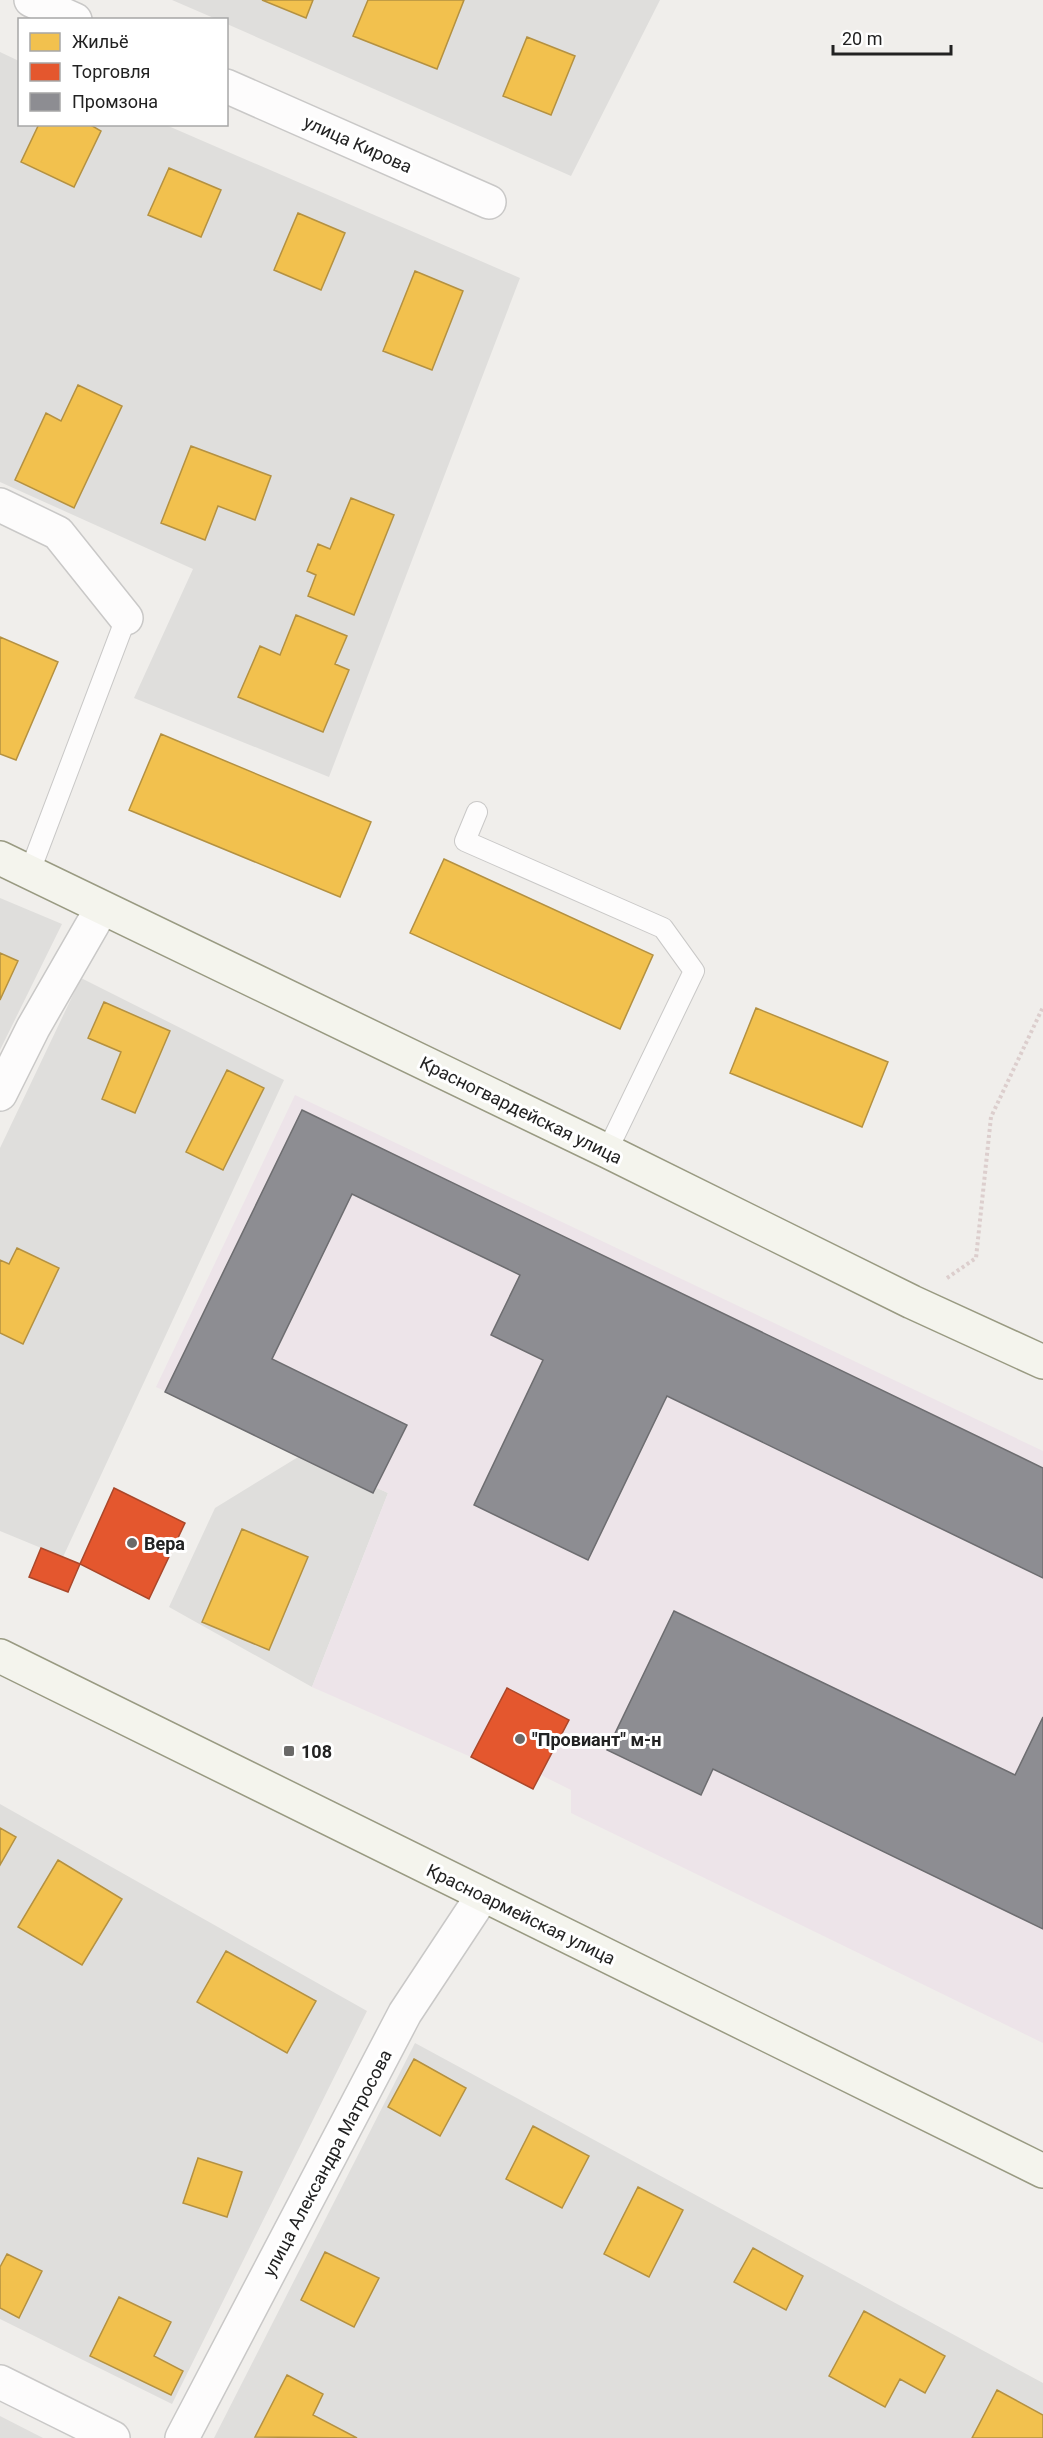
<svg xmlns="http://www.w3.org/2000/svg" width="1043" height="2438" viewBox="0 0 1043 2438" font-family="Roboto,sans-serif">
<rect width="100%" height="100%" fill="#f0eeeb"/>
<path fill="#dfdedc" d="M172 0H660L571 176 227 24 226 20 216 19Z
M0 52 19 61 20 124 166 125 520 278 329 777 134 698 193 569 0 482Z
M0 898 62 924 0 1050Z
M81 978 284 1080 63 1557 0 1531V1148Z
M303 1454 388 1493 312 1687 169 1607 215 1508Z
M0 1804 367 2011 172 2404 0 2319Z
M415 2043 1043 2383V2438H214Z
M0 2416 43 2438H0Z"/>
<path fill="#ede4e9" d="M295 1095 1043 1451V2043L571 1813V1790L541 1775 568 1720 471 1757 312 1687 388 1493 156 1387Z"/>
<path fill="#f2c14e" stroke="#b49141" stroke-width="1.5" d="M262 0H313L306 18Z
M368 0H464L437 69 353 36Z
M527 37 575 56 551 115 503 96Z
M39 124H89L101 131 74 187 21 162Z
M169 168 221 190 201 237 148 215Z
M298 213 345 233 321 290 274 270Z
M415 271 463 291 432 370 383 351Z
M78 385 122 406 74 508 15 480 46 413 61 421Z
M191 446 271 476 255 520 218 506 205 540 161 523Z
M351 498 394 515 354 615 308 596 316 575 307 571 318 544 330 549Z
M296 615 347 636 335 664 349 670 323 732 238 697 260 646 280 655Z
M0 637 58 662 16 760 0 754Z
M161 734 371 822 340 897 129 810Z
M444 859 653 955 620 1029 410 933Z
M0 953 18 961 0 1000Z
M104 1002 170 1031 135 1113 102 1099 121 1052 88 1038Z
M756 1008 888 1062 862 1127 730 1073Z
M227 1070 264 1088 223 1170 186 1152Z
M17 1248 59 1268 23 1344 0 1333V1260L9 1264Z
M242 1529 308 1557 269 1650 202 1622Z
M0 1828 16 1837 0 1865Z
M58 1860 122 1899 82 1965 18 1927Z
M226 1951 316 2001 287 2053 197 2002Z
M414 2059 466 2088 440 2136 388 2107Z
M533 2126 589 2156 562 2208 506 2179Z
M198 2158 242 2172 227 2217 183 2203Z
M638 2187 683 2210 649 2277 604 2254Z
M753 2248 803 2276 786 2310 734 2282Z
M325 2252 379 2278 354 2327 301 2300Z
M7 2254 42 2271 19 2318 0 2308V2267Z
M119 2297 171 2322 154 2356 183 2371 171 2395 90 2356Z
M864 2311 945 2356 925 2393 900 2379 885 2407 829 2376Z
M287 2375 323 2394 313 2415 357 2438 255 2437Z
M997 2390 1043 2415V2438H972Z"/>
<path fill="#e4572e" stroke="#aa472a" stroke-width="1.5" d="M114 1488 185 1523 149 1599 80 1564Z
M41 1548 80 1564 68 1592 29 1577Z
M507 1688 569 1720 533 1789 471 1757Z"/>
<path fill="#8d8d92" stroke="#6d6d70" stroke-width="1.5" d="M302 1110 1043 1468V1578L667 1396 588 1560 474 1505 543 1360 491 1335 520 1275 352 1194 272 1359 407 1425 373 1493 165 1392Z
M674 1611 1015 1775 1043 1717V1929L713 1769 701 1795 607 1750Z"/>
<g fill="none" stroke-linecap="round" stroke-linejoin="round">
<g stroke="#c9c8c7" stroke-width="22">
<path id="lane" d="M477 812 465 841 663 928 694 971 607 1151
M30 871 126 618"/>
</g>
<g stroke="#c9c8c7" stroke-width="36">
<path id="street" d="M31 0 75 20
M226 86 489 202
M0 505 58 533 126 618
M0 1094 33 1028 102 908
M0 2382 113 2438
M182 2438 405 2013 483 1895"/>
</g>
<g stroke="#999a82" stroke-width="36">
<path id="secondary" d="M0 858 607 1151 912 1302 1043 1362
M0 1656 1043 2171"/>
</g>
<path stroke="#dccecd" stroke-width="4" stroke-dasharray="3 3" stroke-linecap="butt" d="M947 1278 976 1258 991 1117 1043 1007"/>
<use href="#lane" stroke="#fdfcfc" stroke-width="20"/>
<use href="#street" stroke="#fdfcfc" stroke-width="33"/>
<use href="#secondary" stroke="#f4f4ed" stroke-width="33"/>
</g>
<g fill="#6a6968" stroke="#fff" stroke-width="2">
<circle cx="132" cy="1543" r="6"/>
<circle cx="520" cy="1739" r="6"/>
<rect x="283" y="1745" width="12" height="12" rx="3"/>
</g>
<g text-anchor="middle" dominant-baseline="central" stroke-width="6" stroke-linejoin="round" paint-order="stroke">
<g font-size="18" fill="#222" stroke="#fff">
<text transform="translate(358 144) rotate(24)">улица Кирова</text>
<text transform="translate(521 1110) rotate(26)">Красногвардейская улица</text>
<text transform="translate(521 1914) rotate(26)">Красноармейская улица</text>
<text transform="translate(327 2163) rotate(-62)">улица Александра Матросова</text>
</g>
<g font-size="18" font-weight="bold" fill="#222" stroke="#fff" text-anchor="start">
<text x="144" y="1543">Вера</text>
<text x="532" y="1739">"Провиант" м-н</text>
<text x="301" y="1751">108</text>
</g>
</g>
<rect x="18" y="18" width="210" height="108" fill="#ffffff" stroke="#a7a7a7" stroke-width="1.5"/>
<rect x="30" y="33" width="30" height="18" fill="#f2c14e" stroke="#a7a7a7" stroke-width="1.5"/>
<text x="72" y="48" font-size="18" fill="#222222">Жильё</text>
<rect x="30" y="63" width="30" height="18" fill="#e4572e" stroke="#a7a7a7" stroke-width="1.5"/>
<text x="72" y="78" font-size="18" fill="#222222">Торговля</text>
<rect x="30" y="93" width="30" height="18" fill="#8d8d92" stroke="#a7a7a7" stroke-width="1.5"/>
<text x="72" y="108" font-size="18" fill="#222222">Промзона</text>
<path d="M833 45v9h118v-9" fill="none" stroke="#222222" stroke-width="3"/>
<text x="842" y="45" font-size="18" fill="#222222" stroke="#ffffff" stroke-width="4.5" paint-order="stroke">20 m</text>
</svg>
